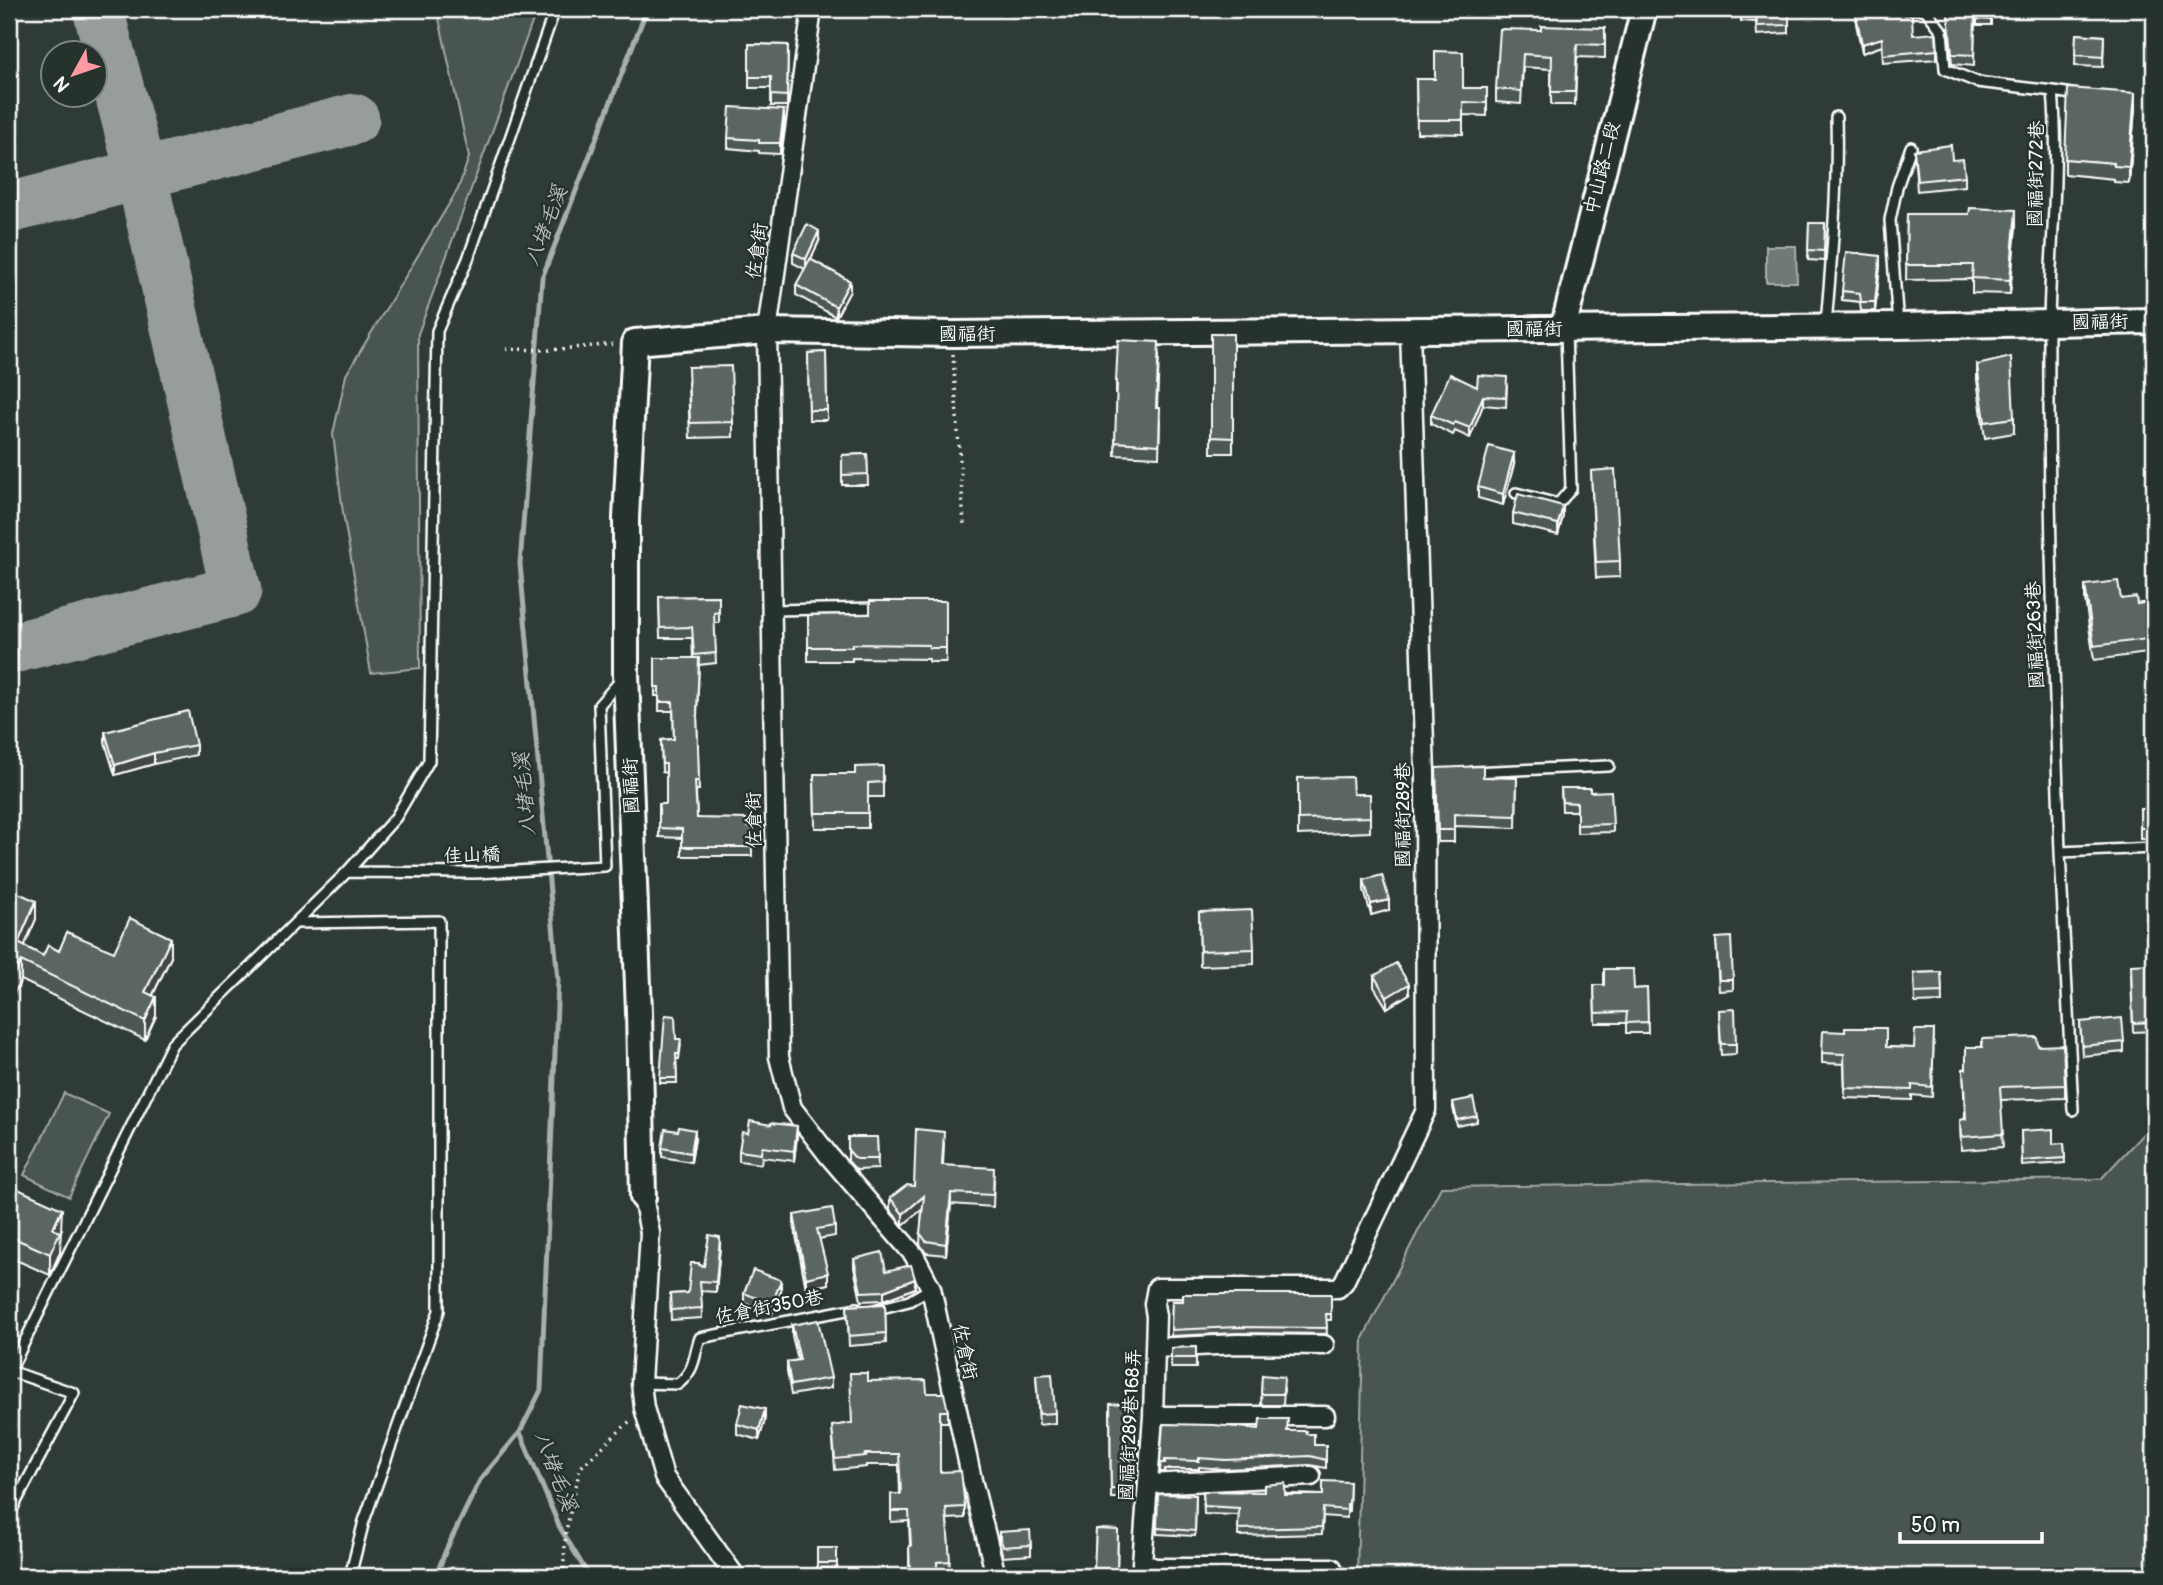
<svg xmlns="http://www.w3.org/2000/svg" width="2163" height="1585" viewBox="0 0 2163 1585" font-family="Pangolin,'LXGW WenKai TC',sans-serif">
<rect width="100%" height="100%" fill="#2f3b35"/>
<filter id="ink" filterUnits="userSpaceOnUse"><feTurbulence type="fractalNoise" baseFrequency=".0143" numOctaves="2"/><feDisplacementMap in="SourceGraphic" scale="14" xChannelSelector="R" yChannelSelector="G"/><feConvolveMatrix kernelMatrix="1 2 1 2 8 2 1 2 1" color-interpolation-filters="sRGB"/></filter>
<g filter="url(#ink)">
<path fill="#4a544f" stroke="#a4aaa7" stroke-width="2" d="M437 9H537L418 334 420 668 371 673 343 513 333 434 346 375 458 189 469 157Z
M64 1093 109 1114 69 1197 24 1175Z
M2154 1122V1576H1357L1363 1338 1441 1187 2101 1179Z"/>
<path fill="#707975" stroke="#a9afac" stroke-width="2" d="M1766 246H1796L1797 282H1766Z"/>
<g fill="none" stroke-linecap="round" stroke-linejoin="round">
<path stroke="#a9afac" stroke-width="5" d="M436 1576 446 1550 480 1480 520 1432
M589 1576 559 1526 520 1432 541 1390 558 980 520 564 542 278 647 9"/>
<path stroke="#979d9a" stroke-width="51" d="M9 208 354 119
M9 649 236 591 141 174 98 9"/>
<g stroke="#fff" stroke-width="14">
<path id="lane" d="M1903 9H1925L1942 31 1945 69 1977 82 2053 91
M2078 95 2053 91C2060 169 2050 247 2049 325 2048 501 2054 676 2060 852L2154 848
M1826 324C1832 255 1838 187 1836 117
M1898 325 1890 220 1897 187 1911 147
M1516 493 1558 504 1571 489 1566 331
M772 610 879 608
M1472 772 1609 766
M2060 852 2073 1110
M347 872 396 817 429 761 437 331 468 259 555 9
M295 923 439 921V1311L364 1521 350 1576
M874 1310 909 1301 931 1288
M641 1383 678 1384C696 1369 693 1358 700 1338L857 1308
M9 1515 74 1393 10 1371 172 1044 347 872 475 873 605 866 599 705 620 681"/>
</g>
<g stroke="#fff" stroke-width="23">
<path id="street" d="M812 9 767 331 779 1057 792 1108 829 1156 914 1255 931 1288 972 1480 996 1576
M643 1197 650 1233 641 1383 644 1408 664 1477 735 1576
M1155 1348 1238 1344 1324 1345
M1153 1416H1325
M1149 1484 1311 1476
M1332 1568H1155L1142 1563 1153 1416 1156 1316 1154 1304 1157 1288H1338L1344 1282 1426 1110 1425 774 1410 331"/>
</g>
<g stroke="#fff" stroke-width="30">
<path id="secondary" d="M1563 329 1644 9
M643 1197 639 1012 626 674V518L635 342 767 331 952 334 1898 326 2154 321"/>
</g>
<path stroke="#fff" stroke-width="3.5" stroke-dasharray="2 5" stroke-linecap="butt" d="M506 349 550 350 615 344
M953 354 964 525
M563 1576 566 1531 580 1468 630 1421"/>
<use href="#lane" stroke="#26332d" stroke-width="9"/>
<use href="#street" stroke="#26332d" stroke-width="18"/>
<use href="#secondary" stroke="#26332d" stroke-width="24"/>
</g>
<path fill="#4e5853" stroke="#fff" stroke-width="2" d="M1741 9H1789V33L1757 35 1756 22 1741 21Z
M1977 9H1991V25H1977Z
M1948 13 1975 14 1974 66 1952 64Z
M1856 15H1905L1913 35 1937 50V59L1883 63 1882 46 1862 53 1856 24Z
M1605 28V58L1577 57 1575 105H1551V69L1523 67 1521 104 1496 102V89L1541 30Z
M2076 34 2104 36 2103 67 2075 66Z
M749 44 788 45 787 106H771V88H749Z
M1416 79 1463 88H1487V116L1463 115V134L1417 133Z
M2135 108 2129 183 2114 182V179L2065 174V159Z
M784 121 780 154 759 153V151L728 148V138Z
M1914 150 1952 160 1965 176V186L1917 191Z
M1907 214H1969L2016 225 2010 294 1972 293V279L1906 280Z
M1809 223H1825L1824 261 1808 260Z
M819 241 811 259 850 291 836 317 796 295V285L805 269 793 263V253Z
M1880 266 1875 311H1861L1860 302 1842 300V291Z
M1211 334H1233V453H1211Z
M826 352 827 420H809L808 353Z
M1159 355 1157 408 1160 421 1159 457 1115 455 1117 394H1116V381Z
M1977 365 2014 418V433L1985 438 1977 380Z
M688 383 733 422V437L690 438Z
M1507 386 1506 407 1483 405 1470 438 1455 431 1453 435 1431 424V415L1477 387Z
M867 454 868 485H842V455Z
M1514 464 1503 505 1478 498V487Z
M1591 471 1620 561V577L1596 578Z
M1513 513 1563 516 1558 535 1513 524Z
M2085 585 2137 604 2154 601V660L2148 661 2147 653 2094 660 2085 599Z
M719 596V623H714L716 663 699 665 697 716 699 790H696L697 818 752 827V856H682V838L659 837V804H666V773L662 772 661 740 674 739 673 711H659V696H655V658H693L692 638H660L659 597Z
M946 601V662H929V659L852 658V661H808V615L870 614Z
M105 732 196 745V755L154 764 115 775 105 742Z
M883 766V797H868V828H815L814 774H855Z
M1436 768 1483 777 1517 778 1516 828 1454 826V842H1438Z
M1298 778 1353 794H1370V832L1298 835Z
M2154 784V839H2140V809H2145Z
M1561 788 1590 792 1613 824V832L1577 833V811H1562Z
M1364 880 1389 910 1371 915 1364 890Z
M9 898 36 919 24 946 43 956 59 951 114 952 171 957 153 995 156 1016 145 1040 21 980Z
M1199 912 1254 949V964L1200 966Z
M1716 938 1733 980V990L1719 991Z
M2154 964V1031L2133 1032 2131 974Z
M1941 972 1942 1002 1915 1003 1914 973Z
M1374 976 1409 994 1387 1008 1374 987Z
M1594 985 1634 989 1647 988 1648 1033H1626V1023H1595Z
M1719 1010 1736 1044V1054L1721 1055Z
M2080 1022 2124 1042V1052L2082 1056Z
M1934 1030 1932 1097 1912 1095V1100L1845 1098 1844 1064 1822 1063V1053L1886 1047 1914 1048Z
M676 1039 681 1044 679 1059H676L677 1083H660V1078Z
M2038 1046 2065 1085V1098L2000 1100 2003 1147 1961 1150 1960 1120 1965 1119 1963 1069Z
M1453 1102 1477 1116V1122L1457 1126 1453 1108Z
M771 1125 797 1136 794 1161 762 1157 761 1164 739 1161V1151L748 1133Z
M2021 1131 2053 1144 2064 1143 2065 1163 2022 1166Z
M848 1137H877L878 1169 856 1170 848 1161Z
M695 1139 691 1162 662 1157V1148Z
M944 1144 943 1165 994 1180 993 1207 951 1204 946 1255 926 1253 920 1244 922 1209 903 1225 890 1210V1198L914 1186Z
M9 1185 62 1229 60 1233V1252L50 1275 9 1257Z
M794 1215 835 1226V1236L819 1239 828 1284 806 1289 794 1225Z
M720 1246 716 1292 701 1291 702 1318 671 1320 670 1294 688 1293 699 1265 704 1266Z
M854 1259 886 1271 915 1288 884 1300 861 1301 854 1268Z
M781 1291 772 1314 744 1303V1293Z
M1331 1294V1320H1326L1327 1334 1238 1333 1171 1336 1172 1301H1183Z
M885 1304 886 1343 849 1346 847 1306Z
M792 1325 831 1378V1388L791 1395 787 1372V1362L798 1360 792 1336Z
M1196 1347V1368H1171V1348Z
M1036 1375 1055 1413V1423L1039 1425Z
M1262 1375 1284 1388 1283 1405H1261Z
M867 1381 927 1393 948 1411V1422H940V1472L965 1507V1518L947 1519 950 1572 937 1573V1576H909V1546H910L909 1521 891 1522V1494H900L899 1465H866V1467L835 1470 832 1426 852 1423Z
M1110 1404 1129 1440 1139 1448 1135 1498H1111Z
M765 1420 759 1440 737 1434V1424Z
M1163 1424 1288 1431 1306 1434 1314 1445H1326V1468L1310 1465 1225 1469 1199 1467V1469H1165V1472H1160Z
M1350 1482 1349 1511H1347V1518L1323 1516 1322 1534 1238 1536 1239 1515 1204 1514 1203 1491 1323 1495Z
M1158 1494 1196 1495 1195 1536 1157 1534Z
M1096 1529 1118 1530 1117 1576H1094Z
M999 1532 1031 1545V1555L1003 1557 999 1542Z
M817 1548H837V1568H817Z"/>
<path fill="#404744" stroke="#fff" stroke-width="2" d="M1882 38V46L1862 53V44Z
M2135 93V108L2129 183V167Z
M784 110V121L780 154V143Z
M2016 210V225L2010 294V280Z
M819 231V241L806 269V259Z
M1880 256V266L1875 311V302Z
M850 281V291L836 317V307Z
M1483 396V405L1470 438V428Z
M1514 453V464L1503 505V494Z
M1563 506V516L1558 535V524Z
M154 753V764L115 775V765Z
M1389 900V910L1371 915V904Z
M36 901V919L18 961V943Z
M171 938V957L145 1011V992Z
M21 961V980L9 1004V985Z
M1409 984V994L1387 1008V997Z
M156 997V1016L145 1040V1021Z
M797 1126V1136L794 1161V1151Z
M695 1130V1139L691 1162V1153Z
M951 1193V1204L946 1255V1244Z
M924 1196V1208L903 1225V1214Z
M62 1209 60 1252 50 1275V1254L53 1229Z
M720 1237V1246L716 1292V1282Z
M828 1273V1284L806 1289V1278Z
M915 1279V1288L884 1300V1291Z
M781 1280V1291L772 1314V1304Z
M11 1406 10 1437 9 1440V1411Z
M765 1409V1420L759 1440V1430Z"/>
<path fill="#5b6661" stroke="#fff" stroke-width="2" d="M1741 9H1789V25L1757 26 1756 14 1741 12Z
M1878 9H1905V15H1912L1913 35 1936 33 1937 50 1883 55 1882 38 1862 44 1856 15 1878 11Z
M1977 9H1991V20L1977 19Z
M1948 13 1975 14 1974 55 1952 54Z
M1541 26 1605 28V45L1577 44 1575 92H1551L1552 56 1523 54 1521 91 1496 89 1500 29 1541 30Z
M2076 34 2104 36 2103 57 2075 55Z
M749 44 788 45 787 96 771 95V77H749Z
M1435 51 1463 52V88H1487V103L1463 102V120H1417L1416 79H1435Z
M2068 88 2135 93 2129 167 2114 166V163L2065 159Z
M730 107 784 110 780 143H759V140L728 138Z
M1951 145 1952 160 1963 159 1965 176 1917 181 1914 150Z
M1970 208 2016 210 2010 280 1972 278 1973 265H1906L1907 214H1969Z
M1809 223H1825L1824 251 1808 250Z
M807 224 819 231 806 259 793 253Z
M1846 252 1880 256 1875 302H1861L1860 293 1842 291Z
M810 259 850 281 836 307 796 285Z
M1211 334H1233V438L1211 437Z
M1118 340 1159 342 1156 408H1160L1159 445 1115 442 1117 381H1116Z
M826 352 827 410H809L808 353Z
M2011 357 2014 418 1985 422 1977 365Z
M731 366 733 422 690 423 688 367Z
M1450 374 1477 387 1478 375 1507 377 1506 397 1483 396 1470 428 1455 422 1453 425 1431 415Z
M1489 446 1514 453 1503 494 1478 487Z
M867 454 868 474 842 475V455Z
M1615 469 1620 561 1596 562 1591 471Z
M1518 494 1563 506 1558 524 1513 513Z
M2118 581 2121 599 2136 597 2137 604 2154 601V646L2148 647 2147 639 2094 646 2085 585Z
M719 596V612L714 613 716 653 694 655 692 627 660 628 659 597Z
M870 601H946V648H929V645L852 644V647H808V615L870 614Z
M655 658H699L697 711 699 781H695L697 818 748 819V827H752V847H682V829L659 828V804H666V764H662L661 740 674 739 673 702H659V687H655Z
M188 711 196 745 154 753 115 765 105 732Z
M883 766V782L868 783V813H815L814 774H855V767Z
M1483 766V777L1517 778 1516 816 1454 814V830H1438L1436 768Z
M1352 777 1353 794H1370V817L1298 819V778Z
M2145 784H2154V828H2140V809H2145Z
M1561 788H1590V792L1611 791 1613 824 1577 825V803L1562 802Z
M1382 875 1389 900 1371 904 1364 880Z
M12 890 36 901 18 943 43 956 48 945 59 951 67 932 114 952 130 918 171 938 145 992 156 997 145 1021 21 961 9 985V898Z
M1252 910 1254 949 1200 951 1199 912Z
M1731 937 1733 980H1719L1716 938Z
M1396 963 1409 984 1387 997 1374 976Z
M2154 964V1022L2133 1023 2131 965Z
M1604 969H1633L1634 989 1647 988 1648 1022 1626 1023 1627 1012 1595 1013 1594 985H1604Z
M1941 972 1942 992 1915 993 1914 973Z
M1735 1009 1736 1044H1721L1719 1010Z
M665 1015 675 1016 676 1039H681L679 1054H676L677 1078H660Z
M2122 1018 2124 1042 2082 1046 2080 1022Z
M1845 1028H1886V1047L1914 1048 1915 1030H1934L1932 1087 1912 1085V1090L1845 1088 1844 1054 1822 1053 1823 1031 1845 1032Z
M2037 1037 2038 1046 2063 1045 2065 1085 2000 1087 2003 1134 1961 1137 1960 1120 1966 1119 1963 1069H1966V1047H1982V1039Z
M1473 1098 1477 1116 1457 1120 1453 1102Z
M750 1121 771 1125V1123L797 1126 794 1151 762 1147 761 1154 739 1151 742 1132 748 1133Z
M679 1127 695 1130 691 1153 662 1148 665 1129 678 1131Z
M916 1129 944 1132 942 1165 994 1168 993 1195 951 1193 946 1244 926 1241 920 1233 924 1196 903 1214 890 1198 907 1185 914 1186Z
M2053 1129V1144L2064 1143 2065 1158 2022 1161 2021 1131Z
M848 1137H877L878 1159H856L848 1150Z
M9 1185 62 1209 53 1229 60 1232 50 1254 9 1236Z
M832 1208 835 1226 817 1229 828 1273 806 1278 794 1215Z
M709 1235 720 1237 716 1282 700 1281 702 1308 671 1310 670 1294 688 1293 691 1263H699V1265L704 1266Z
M882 1252 886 1271 911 1265 915 1279 884 1291 861 1292 854 1259Z
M753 1270 781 1280 772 1304 744 1293Z
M1183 1294H1331V1314H1326L1327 1328 1238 1327 1171 1330 1172 1301H1183Z
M885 1304 886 1333 849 1336 847 1306Z
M818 1320 831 1378 791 1385 787 1362 800 1360 792 1325Z
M1196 1347V1358H1171V1348Z
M850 1373H867V1381L926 1380 927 1393H944L948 1411H940V1472L961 1471 965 1507 946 1508 950 1561 937 1562V1570L910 1572 909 1546H911L909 1511H891V1494H901L899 1454H865L866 1456 835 1459 832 1426 852 1423Z
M1052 1374 1055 1413 1039 1414 1036 1375Z
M1262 1375 1284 1377 1283 1394H1261Z
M1128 1403 1129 1440 1139 1439 1135 1489H1111L1110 1404Z
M742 1404 765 1409 759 1430 737 1424Z
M1260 1419H1288L1287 1431H1306V1434H1314V1445H1326V1460L1310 1456 1225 1460 1199 1458V1461L1165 1460V1463H1160L1163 1424 1214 1425 1259 1429Z
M1323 1481 1350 1482 1349 1504H1347V1510L1323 1508 1322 1527 1238 1529 1239 1508 1204 1506 1203 1491 1264 1492V1485L1285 1483V1495H1323Z
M1158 1494 1196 1495 1195 1531 1157 1528Z
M1096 1529 1118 1530 1117 1569H1094Z
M1030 1530 1031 1545 1003 1547 999 1532Z
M817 1548H837V1563H817Z"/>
</g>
<g text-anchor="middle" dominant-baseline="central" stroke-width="5" stroke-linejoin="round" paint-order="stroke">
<g font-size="19" fill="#fff" stroke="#26332d">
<text transform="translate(1602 168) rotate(-76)">中山路二段</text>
<text transform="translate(2036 174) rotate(-89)">國福街272巷</text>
<text transform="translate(757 251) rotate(-82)">佐倉街</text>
<text transform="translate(2100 322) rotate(-1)">國福街</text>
<text x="1534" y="329">國福街</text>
<text x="967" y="334">國福街</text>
<text transform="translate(2035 635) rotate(-92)">國福街263巷</text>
<text transform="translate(631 786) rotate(-92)">國福街</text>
<text transform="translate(1403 815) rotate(-90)">國福街289巷</text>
<text transform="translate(754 820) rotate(-91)">佐倉街</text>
<text transform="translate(472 855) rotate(-2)">佳山橋</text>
<text transform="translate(769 1307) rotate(-11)">佐倉街350巷</text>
<text transform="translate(965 1352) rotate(78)">佐倉街</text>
<text transform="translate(1130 1425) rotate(-87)">國福街289巷168弄</text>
</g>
<g font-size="21" font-style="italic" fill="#b8bcba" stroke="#26332d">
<text transform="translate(546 226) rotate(-69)">八堵毛溪</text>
<text transform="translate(525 794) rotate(-95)">八堵毛溪</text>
<text transform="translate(555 1471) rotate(69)">八堵毛溪</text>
</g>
</g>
<rect width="2163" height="1585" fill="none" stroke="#26332d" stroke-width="35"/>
<rect x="18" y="18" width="2128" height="1550" fill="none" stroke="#fff" stroke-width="2.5" filter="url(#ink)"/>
<g transform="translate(74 74) rotate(230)"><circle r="33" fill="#26332d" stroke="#7d8581" stroke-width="2"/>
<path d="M0-5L12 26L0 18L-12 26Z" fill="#ff9aa2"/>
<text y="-10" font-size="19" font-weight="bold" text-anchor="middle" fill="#ffffff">N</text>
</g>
<path d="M1900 1532v10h142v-10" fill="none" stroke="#ffffff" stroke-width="3.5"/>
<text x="1911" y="1532" font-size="21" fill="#ffffff" stroke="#26332d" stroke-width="5" paint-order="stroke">50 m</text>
</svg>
